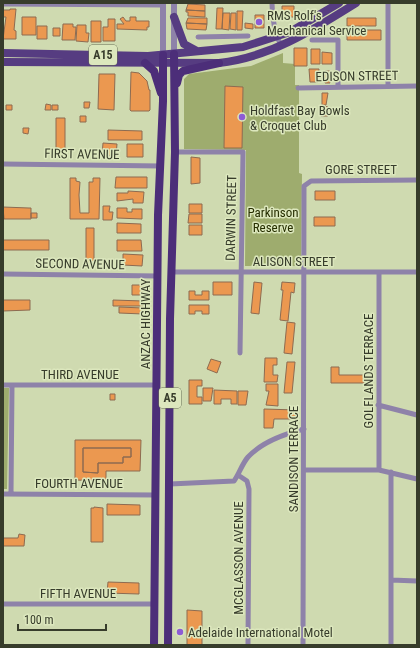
<svg xmlns="http://www.w3.org/2000/svg" width="420" height="648" viewBox="0 0 420 648" font-family="'Roboto Condensed',sans-serif">
<rect width="100%" height="100%" fill="#cfdab0"/>
<path fill="#9eac6e" d="M283 53V63L295 64V85H299V173L302 174 301 266H245L246 150 184 149V79L189 74 251 66Z
M3 388H9L7 489H3Z"/>
<path fill="#eb9850" stroke="#8d6b51" fill-rule="evenodd" d="M188 4 205 5V11L186 10Z
M282 6H294V17H282Z
M217 8H223L222 29H216Z
M10 9H16L14 30 16 31V39H3L6 17H3V10H10Z
M186 10 205 11V17L188 16V12H186Z
M237 11H243L242 30H237Z
M223 13H230L229 30 222 29Z
M231 13H236V30L230 29Z
M255 15H264V28H255Z
M22 17H36V35H22Z
M123 17 126 21H130V17H136V21H149V27H147V30L117 29V24H124L120 19Z
M188 18H207V24L186 23Z
M347 18H376V26H347Z
M108 19H115V41H103V27H108Z
M91 21H101V42H91Z
M186 23 207 24 206 30 187 29Z
M245 23 253 24V29L245 28Z
M63 24H73V27H76L75 40H62Z
M77 25H86V33H89L88 42 76 41Z
M37 26H47V39H37Z
M53 28H60V36H53Z
M347 30H381V40H347Z
M294 48H307V66H294Z
M311 49H320V64H311Z
M322 52 332 53V64H322Z
M309 69H319L318 82H310Z
M325 71H330V83H325V80H323Z
M131 72 139 73 147 81 149 90H150V110L149 111H131L130 110Z
M99 74H115L114 110 98 109Z
M225 86 243 87 242 148H224Z
M322 93H328L326 105H322Z
M84 102H90L89 108H84Z
M46 104 51 105V110H45Z
M6 105H12V110H6Z
M52 105H58V110H52Z
M322 105 328 107V116H321Z
M80 116H86V122H80Z
M56 118H65V154H56Z
M23 128H29L28 134 23 133Z
M108 130 142 131V140H108Z
M103 143 117 144 116 156 102 155Z
M127 144H143V157H127Z
M191 157 200 158V183L191 184Z
M116 177H147V188H115Z
M70 178H76V181L80 182 79 195 80 213H89V182H93V178H100L99 219H70Z
M128 191 144 192 143 203H133V199L117 201V193H128Z
M315 191H335V200H315Z
M189 204H202V213H189Z
M103 206H110L109 212H113L112 220H103Z
M3 207 29 208H31V219H4Z
M117 208H127V212H132V209H142V219L117 218Z
M31 213H37V218H31Z
M189 214H202V223H188Z
M314 217H335V226H314Z
M117 223 141 224V233H117Z
M189 225H202V235H189Z
M86 228H94V263H86Z
M3 240H49V250H3Z
M117 240H141L142 251H117Z
M123 254 143 255 142 266 123 265Z
M213 282H232V295H213Z
M254 282 262 283 259 314 251 313Z
M282 282 295 283 294 293 291 292 288 321 280 320 283 290H281Z
M132 285H143V295H132Z
M189 291H195V295H202V291H209V300H189Z
M3 300H30V310L3 311Z
M113 300 143 301V306H113Z
M189 305H209V314H202V311H195V314H189Z
M119 307 143 308V314L119 313Z
M287 322 295 323 292 354 284 353Z
M265 358H277V365H273V375H278L277 382H264Z
M211 359 221 362 217 373 207 369Z
M287 362H295L292 393H284Z
M331 367H339V375H364V383H331Z
M189 380H202V386H197V397H202V404H189Z
M266 384H278V406L266 405 269 391H266Z
M203 388H213L211 401H203Z
M214 390 237 391V404H231V399H221V404H214Z
M238 391H248L246 405H238Z
M110 394H115V400H110Z
M264 409 297 410V419H274L273 428H264Z
M75 440H141L140 471H106V481L75 480ZM83 448H131V457H123V463H98V473L83 472Z
M83 448H131V457H123V463H98V473L83 472Z
M107 504 140 505V515H107Z
M94 507 103 508V542H91V508H94Z
M19 534 25 535 24 546H3V538H18Z
M108 582 139 583V594L107 593Z
M187 610 202 611V645H187Z"/>
<g fill="none" stroke-linecap="round" stroke-linejoin="round">
<path stroke="#8e82a9" stroke-width="5" d="M272 3C272 19 274 31 281 46
M388 3V85
M3 4 163 5
M198 37 248 36
M312 40H338V86
M298 88 417 86
M175 152H243L240 353
M3 164 161 166
M171 272H417
M3 274 158 276
M3 385H157
M378 405 417 415
M304 470H379L417 479
M379 470V272
M238 475 247 481 249 489 248 645
M170 484 234 481C239 474 242 464 248 457 262 442 284 434 304 429
M3 494 156 495
M11 494 12 385
M391 580 417 581
M3 604H154
M303 645 304 186 311 181 417 180
M391 645V472"/>
<path stroke="#8e82a9" stroke-width="6" d="M174 3V54
M163 55V3"/>
<path stroke="#563c81" stroke-width="8" d="M174 17 184 44 197 51
M3 53 148 56 243 47 290 32 339 3
M3 62 219 63C271 57 313 30 356 3"/>
<path stroke="#4c2e79" stroke-width="8" d="M145 63 154 71 161 93
M177 83 179 75 183 71 219 63
M154 645 158 215 163 101V55
M168 645 170 319 175 152 174 54"/>
</g>
<g fill="#8d5cd5" stroke="#dce7bd" stroke-width="1.5">
<circle cx="259" cy="22" r="4"/>
<circle cx="242" cy="117" r="4"/>
<circle cx="180" cy="632" r="4"/>
</g>
<g text-anchor="middle" dominant-baseline="central" stroke-width="3" stroke-linejoin="round" paint-order="stroke">
<g fill="#dce7bd" stroke="#686f57" stroke-width="1">
<rect x="89" y="45" width="28" height="20" rx="3"/>
<rect x="159" y="388" width="22" height="20" rx="3"/>
</g>
<g font-size="12" font-weight="bold" fill="#373c2b">
<text x="103" y="55">A15</text>
<text x="170" y="398">A5</text>
</g>
<g font-size="13" fill="#373c2b" stroke="#dce7bd" text-anchor="start">
<text x="267" y="15">RMS Rolf's<tspan x="267" dy="15">Mechanical Service</tspan></text>
<text x="250" y="110">Holdfast Bay Bowls<tspan x="250" dy="15">&amp; Croquet Club</tspan></text>
<text x="188" y="632">Adelaide International Motel</text>
</g>
<g font-size="13" fill="#373c2b" stroke="#dce7bd">
<text transform="translate(357 76) rotate(-1)">EDISON STREET</text>
<text transform="translate(82 154) rotate(1)">FIRST AVENUE</text>
<text x="361" y="169">GORE STREET</text>
<text transform="translate(231 218) rotate(-89)">DARWIN STREET</text>
<text x="294" y="261">ALISON STREET</text>
<text transform="translate(80 264) rotate(1)">SECOND AVENUE</text>
<text transform="translate(145 324) rotate(-90)">ANZAC HIGHWAY</text>
<text transform="translate(368 371) rotate(-90)">GOLFLANDS TERRACE</text>
<text x="80" y="374">THIRD AVENUE</text>
<text transform="translate(293 459) rotate(-90)">SANDISON TERRACE</text>
<text x="79" y="483">FOURTH AVENUE</text>
<text transform="translate(238 558) rotate(-90)">MCGLASSON AVENUE</text>
<text x="78" y="593">FIFTH AVENUE</text>
</g>
<g font-size="13" fill="#262e01" stroke="#dce7bd">
<text x="273" y="212">Parkinson<tspan x="273" dy="15">Reserve</tspan></text>
</g>
</g>
<rect width="420" height="648" fill="none" stroke="#373c2b" stroke-width="8"/>
<path d="M18 624v6h88v-6" fill="none" stroke="#373c2b" stroke-width="2"/>
<text x="24" y="624" font-size="12" fill="#373c2b" stroke="#dce7bd" stroke-width="3" paint-order="stroke">100 m</text>
</svg>
